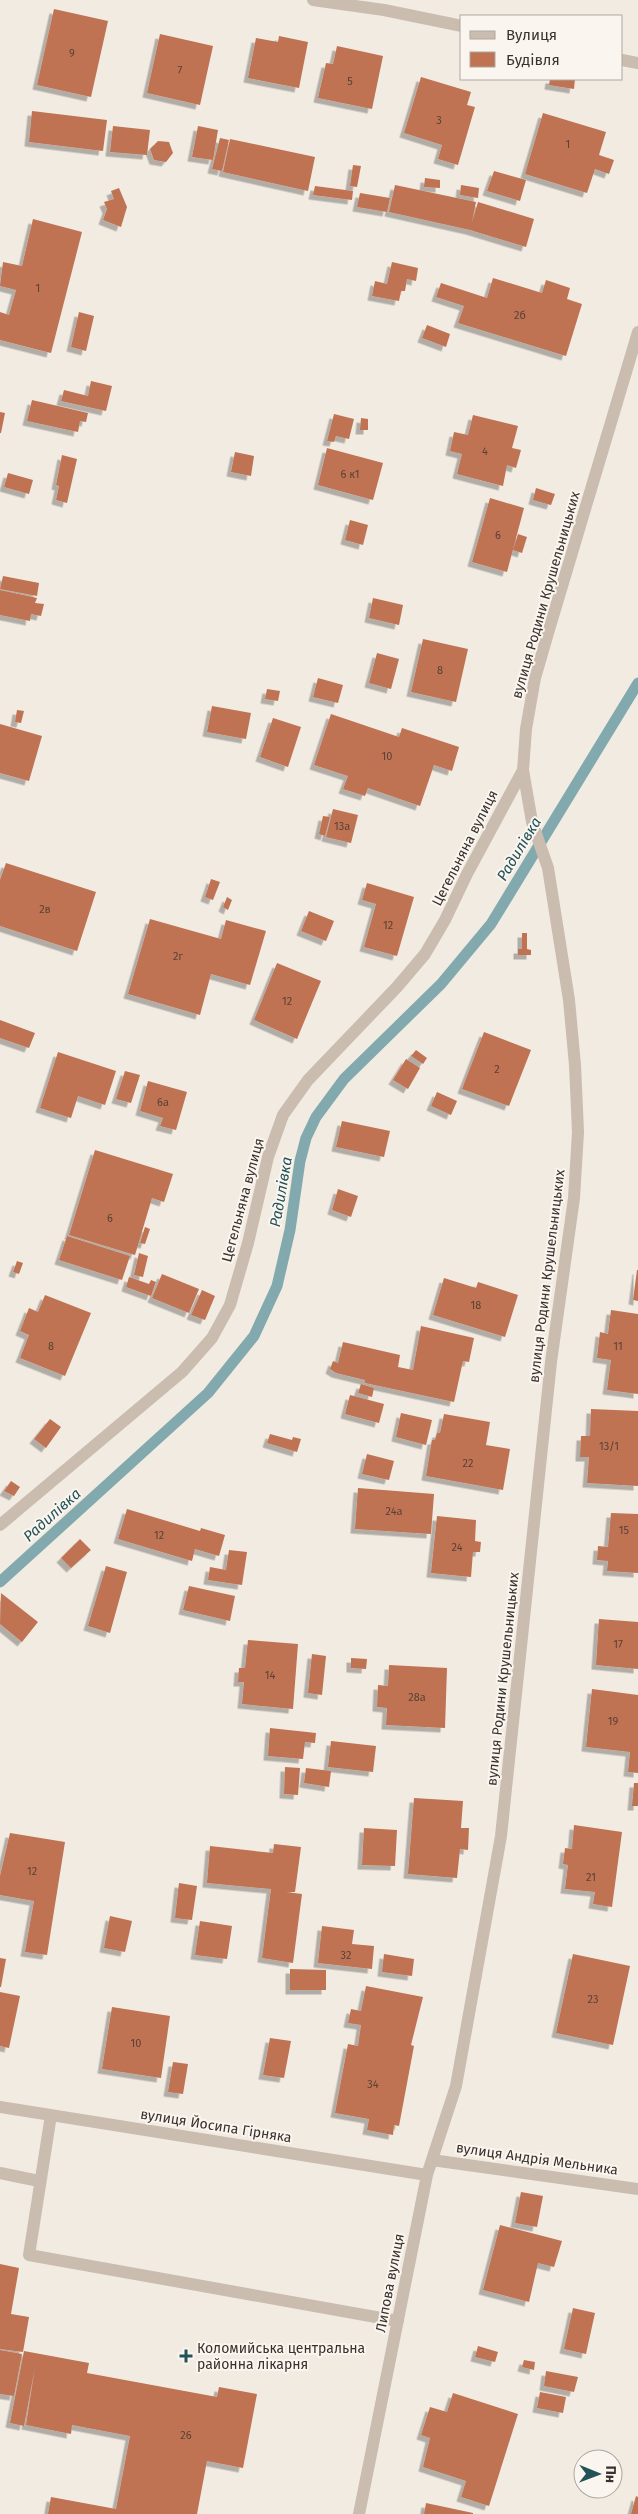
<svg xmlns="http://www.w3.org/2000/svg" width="638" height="2514" viewBox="0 0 638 2514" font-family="'Fira Sans',sans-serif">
<defs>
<filter id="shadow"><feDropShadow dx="-4.5" dy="4.5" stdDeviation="0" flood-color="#0004"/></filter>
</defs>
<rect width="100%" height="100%" fill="#f2ebe2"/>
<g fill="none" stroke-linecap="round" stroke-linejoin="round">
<path stroke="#82aaae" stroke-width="11" d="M0 1582 208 1393 254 1336 277 1286 290 1230 300 1161 306 1138 316 1117 344 1079 441 984 491 924 638 683"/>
</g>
<path fill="#bf7353" filter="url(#shadow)" d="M54 9 108 21 91 97 37 85Z
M160 34 213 46 200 105 147 93Z
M279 36 308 42 299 88 248 78 256 38 278 42Z
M337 46 383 56 372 109 318 98 326 63 333 64Z
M421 77 471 92 467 105 475 107 458 165 438 159 442 145 404 133Z
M550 79H575L574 89 549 85Z
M32 111 107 120 103 151 29 142Z
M543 113 606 132 599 155 614 160 609 174 595 169 587 193 525 174Z
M113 126 150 130 147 155 110 152Z
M198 126 218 130 213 160 192 157Z
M220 138 229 140 222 171 212 169Z
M230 139 315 157 308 191 223 172Z
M158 141 169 142 173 153 166 162 154 160 150 149Z
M353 165 361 166 357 187 350 186Z
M494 171 526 180 520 201 487 191Z
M425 178 440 180V188L424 187Z
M395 185 476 202 472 222 478 202 534 219 526 247 470 230 389 212Z
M461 185 479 188 478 198 460 195Z
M315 186 353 191 352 200 313 195Z
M119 188 127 207 121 227 103 220 107 209 104 202 114 199 111 191Z
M360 193 390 198 387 212 357 207Z
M33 219 82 232 51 353 0 340V312L9 315 16 290 0 286 3 262 22 266Z
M392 262 418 268 416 281 407 279 405 291H401L399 301 372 296 375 281 387 284Z
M493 278 542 293 546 280 570 288 567 299 582 304 566 356 458 323 464 306 436 297 441 283 487 298Z
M79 312 94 316 86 351 71 347Z
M427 325 450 334 446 347 422 338Z
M91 381 112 386 106 411 61 401 64 390 88 396Z
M32 400 88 413 86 422 80 421 78 432 27 421Z
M0 412 5 413 1 433H0Z
M334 414 354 419 349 439 336 436 334 442 327 441Z
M473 415 518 426 512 448 521 450 516 468 507 465 503 486 457 474 462 454 450 451 454 432 468 435Z
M361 418 368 419V430H360Z
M327 448 383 463 373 500 318 485Z
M235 452 254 456 251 476 231 472Z
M62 455 77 459 67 503 56 500 59 486 56 485Z
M8 473 33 480 29 494 4 487Z
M536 488 555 494 551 505 533 500Z
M490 498 524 508 507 572 472 562Z
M350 520 368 525 363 545 345 540Z
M518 534 527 537 522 553 513 550Z
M3 576 39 583 37 596 0 589Z
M0 590 37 598 35 603 44 604 41 616 31 614 30 621 0 615Z
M373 598 403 605 399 625 369 618Z
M423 639 468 649 456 702 411 692Z
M377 653 399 659 391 689 369 683Z
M318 678 343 685 338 703 313 697Z
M267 689 280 691 278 701 265 699Z
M212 706 251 713 246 739 207 732Z
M17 710 24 711 21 723 15 722Z
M331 714 399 737 402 728 459 747 452 771 434 765 420 806 368 788 365 796 343 789 348 776 314 765Z
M273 718 301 727 288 767 260 757Z
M0 724 42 736 29 781 0 773Z
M333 809 358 815 351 843 326 837Z
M323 816 330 817 325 836 319 834Z
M6 863 96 892 77 951 0 926V880Z
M211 879 220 882 213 900 205 897Z
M367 883 414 897 397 956 364 947 376 904 362 900Z
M227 897 232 900 228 910 223 907Z
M309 911 334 921 326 941 301 931Z
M150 919 221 939 226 920 266 931 250 985 211 974 200 1015 128 994Z
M522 933H527V949L531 950V955H518V949H522Z
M277 963 321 981 297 1039 254 1020Z
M0 1020 35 1033 29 1048 0 1038Z
M484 1032 531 1050 509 1106 462 1089Z
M416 1050 427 1058 423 1064 411 1056Z
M58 1052 116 1071 105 1105 78 1096 71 1118 40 1108Z
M406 1059 420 1068 408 1089 393 1080Z
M125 1071 140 1075 131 1103 116 1099Z
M148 1081 187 1092 176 1130 160 1126 163 1118 140 1111Z
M437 1092 457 1101 451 1115 431 1106Z
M342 1121 390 1131 384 1157 336 1147Z
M95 1150 173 1174 164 1202 152 1198 135 1255 69 1235Z
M338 1189 358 1196 351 1217 332 1210Z
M145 1227 150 1229 145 1244 140 1243Z
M67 1236 130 1256 122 1280 59 1260Z
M139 1253 148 1256 143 1277 134 1275Z
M17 1261 23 1263 19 1274 13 1272Z
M637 1270H638V1301L633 1300Z
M162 1274 199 1289 189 1313 152 1298Z
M129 1277 149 1284 151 1280 156 1282 151 1296 126 1287Z
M444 1278 476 1288 478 1282 518 1295 505 1337 433 1315Z
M202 1290 215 1296 205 1320 191 1315Z
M45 1295 91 1313 65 1376 20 1358 29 1335 20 1331 29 1308 38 1312Z
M611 1310 638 1314V1394L607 1390 611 1360 597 1358 600 1332 608 1334Z
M421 1326 474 1338 469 1362 463 1361 454 1402 365 1383V1380L336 1373 330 1369 333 1361 338 1363 343 1342 400 1355 398 1367 413 1370Z
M361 1384 374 1388 372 1397 358 1393Z
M350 1395 384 1404 379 1423 345 1414Z
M591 1409 638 1411V1486L587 1483 589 1457H580L581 1436H590Z
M401 1413 432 1420 426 1445 396 1437Z
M444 1414 490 1422 486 1445 510 1449 503 1490 426 1476 432 1440H435L437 1433H440Z
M50 1419 61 1427 46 1448 34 1439Z
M270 1434 292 1440 293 1437 301 1439 297 1452 267 1443Z
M367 1454 394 1461 389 1480 362 1474Z
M11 1481 20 1487 14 1496 4 1491Z
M358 1488 434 1494 431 1534 355 1529Z
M127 1509 200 1531 201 1528 225 1535 219 1556 195 1549 192 1561 118 1539Z
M611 1513 638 1514V1573L607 1571 608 1561 597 1560 598 1546 608 1547Z
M437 1516 476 1520 475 1541 481 1542 480 1552H473L471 1577 431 1573Z
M80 1539 91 1550 71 1568 61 1558Z
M229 1550 247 1552 242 1585 208 1580 210 1567 226 1570Z
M106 1566 127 1572 110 1633 88 1626Z
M189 1586 235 1596 230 1621 183 1610Z
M1 1593 38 1622 22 1642 0 1624Z
M599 1619 638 1622V1669L596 1665Z
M248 1640 298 1644 293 1709 242 1704 244 1682H238L239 1668H245Z
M312 1654 326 1656 322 1695 308 1693Z
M351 1658 367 1659 366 1669 351 1668Z
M389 1665 447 1668 445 1728 386 1725 387 1708 377 1707 378 1685 388 1686Z
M592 1689 638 1695V1773L628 1772 630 1752 586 1747Z
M270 1728 316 1733 315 1743 305 1742 303 1759 268 1756Z
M331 1741 376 1746 373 1772 328 1767Z
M285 1767 300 1768 298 1795 284 1794Z
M306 1768 331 1771 329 1787 304 1783Z
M634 1783H638V1806H632Z
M414 1798 463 1801 461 1828H469L468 1850 460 1849 457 1878 408 1874Z
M574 1825 622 1832 612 1907 593 1904 595 1892 565 1889 568 1865 563 1864 565 1848 572 1849Z
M364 1828 397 1830 395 1866 362 1865Z
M10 1833 65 1842 47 1955 25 1952 34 1901 0 1895V1876Z
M274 1844 301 1847 295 1892H286L302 1894 293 1963 262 1958 271 1889 207 1883 210 1846 273 1853Z
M179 1883 197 1886 192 1920 175 1918Z
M110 1916 132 1921 125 1952 104 1948Z
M200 1921 232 1926 227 1959 195 1955Z
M322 1926 354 1930 352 1944 374 1946 372 1969 318 1963Z
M384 1954 414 1959 412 1976 382 1972Z
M573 1954 630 1966 613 2045 556 2033Z
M0 1958 6 1959 1 1987H0Z
M290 1969 326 1970V1990H290Z
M366 1986 423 1997 411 2045 414 2046 399 2126 394 2125 393 2135 367 2130 369 2119 335 2113 348 2044 358 2046 361 2025 348 2023 351 2009 361 2011Z
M0 1992 20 1996 9 2048 0 2046Z
M112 2007 170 2016 161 2078 102 2069Z
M270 2038 291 2041 284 2078 263 2075Z
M173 2062 188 2064 183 2094 168 2092Z
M521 2192 543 2196 537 2227 515 2223Z
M500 2225 562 2241 554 2267 538 2263 529 2302 483 2290Z
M0 2264 19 2268 11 2314 29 2317 23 2352 0 2349Z
M573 2308 595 2313 586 2354 564 2349Z
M478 2346 498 2352 495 2362 475 2357Z
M0 2350 22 2354 14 2396 0 2394Z
M24 2351 89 2363 87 2373 217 2397 219 2387 257 2394 243 2468 207 2461 197 2514H48L51 2497 116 2509 130 2436 72 2425 71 2434 26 2425 35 2367 24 2426 10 2423Z
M524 2360 535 2362 534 2370 522 2367Z
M546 2371 578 2377 574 2392 544 2386Z
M540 2392 566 2397 563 2413 537 2408Z
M453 2393 518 2414 489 2506 461 2497 466 2481 423 2467 430 2438 421 2435 430 2407 447 2412Z
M636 2496 638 2497V2514H631Z
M426 2503 473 2513V2514H424Z"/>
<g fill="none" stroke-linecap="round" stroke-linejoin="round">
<path stroke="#cabcae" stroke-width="12" d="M313 0 384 10 462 26
M622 60 638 63
M0 1525 182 1372 212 1338 230 1305 248 1243 268 1157 283 1115 308 1080 397 987 425 954 445 920 467 874 523 770
M0 2107 427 2175
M51 2115 29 2255 398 2321
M432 2160 638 2189
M0 2173 39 2181
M359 2514 427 2175 456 2086 501 1836 551 1362 574 1198 578 1132 575 1065 569 1000 548 868 532 822 523 770 526 729 535 678 548 633 638 332"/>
</g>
<path fill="#235259" stroke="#faf5ee" stroke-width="2" d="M183.5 2348.5h5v5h5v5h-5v5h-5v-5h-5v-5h5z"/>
<g text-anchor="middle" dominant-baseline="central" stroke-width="4" stroke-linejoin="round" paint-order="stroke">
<g font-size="11" fill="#5a4236">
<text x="72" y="53">9</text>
<text x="180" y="70">7</text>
<text x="350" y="81">5</text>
<text x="439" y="120">3</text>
<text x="568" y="144">1</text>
<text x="38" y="288">1</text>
<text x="520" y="315">2б</text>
<text x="485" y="451">4</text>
<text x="350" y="474">6 к1</text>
<text x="498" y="535">6</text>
<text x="440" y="670">8</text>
<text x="387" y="756">10</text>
<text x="342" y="826">13а</text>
<text x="45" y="909">2в</text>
<text x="388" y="925">12</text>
<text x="178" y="956">2г</text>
<text x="287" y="1001">12</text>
<text x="497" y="1069">2</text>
<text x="163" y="1102">6а</text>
<text x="110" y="1218">6</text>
<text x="476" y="1305">18</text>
<text x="51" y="1346">8</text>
<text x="618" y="1346">11</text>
<text x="609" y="1446">13/1</text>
<text x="468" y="1463">22</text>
<text x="394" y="1511">24а</text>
<text x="624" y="1530">15</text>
<text x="159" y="1535">12</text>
<text x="457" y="1547">24</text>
<text x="618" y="1644">17</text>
<text x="270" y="1675">14</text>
<text x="417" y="1697">28а</text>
<text x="613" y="1721">19</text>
<text x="32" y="1871">12</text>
<text x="591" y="1877">21</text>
<text x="346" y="1955">32</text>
<text x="593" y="1999">23</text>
<text x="136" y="2043">10</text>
<text x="373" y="2084">34</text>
<text x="186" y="2435">26</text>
</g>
<g font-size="14" fill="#39312c" stroke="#faf5ee">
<text transform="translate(546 595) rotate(-74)">вулиця Родини Крушельницьких</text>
<text transform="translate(465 848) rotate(-63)">Цегельняна вулиця</text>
<text transform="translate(243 1200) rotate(-75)">Цегельняна вулиця</text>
<text transform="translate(547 1276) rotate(-83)">вулиця Родини Крушельницьких</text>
<text transform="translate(503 1679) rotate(-84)">вулиця Родини Крушельницьких</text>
<text transform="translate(216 2126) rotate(9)">вулиця Йосипа Гірняка</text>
<text transform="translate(537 2159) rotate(8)">вулиця Андрія Мельника</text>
<text transform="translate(390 2283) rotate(-79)">Липова вулиця</text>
</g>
<g font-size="14" fill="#39312c" stroke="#faf5ee" text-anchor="start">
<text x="197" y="2348">Коломийська центральна<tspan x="197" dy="16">районна лікарня</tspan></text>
</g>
<g font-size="15" font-style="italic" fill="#235259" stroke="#faf5ee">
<text transform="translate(519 849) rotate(-59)">Радилівка</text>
<text transform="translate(281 1192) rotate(-80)">Радилівка</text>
<text transform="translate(52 1515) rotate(-42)">Радилівка</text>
</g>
</g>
<rect x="460" y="15" width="162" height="65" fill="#faf5ee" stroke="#ada7a0"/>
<rect x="470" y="31" width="25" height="8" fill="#cabcae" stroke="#ada7a0"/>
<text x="506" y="40" font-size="15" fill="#39312c">Вулиця</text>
<rect x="470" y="52" width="25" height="15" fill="#bf7353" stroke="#ada7a0"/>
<text x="506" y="65" font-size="15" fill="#39312c">Будівля</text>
<g transform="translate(598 2474) rotate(91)"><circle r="24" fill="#faf5ee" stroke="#ada7a0"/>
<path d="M0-4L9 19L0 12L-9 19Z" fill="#235259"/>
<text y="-8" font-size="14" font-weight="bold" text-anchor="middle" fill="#39312c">Пн</text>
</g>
</svg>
